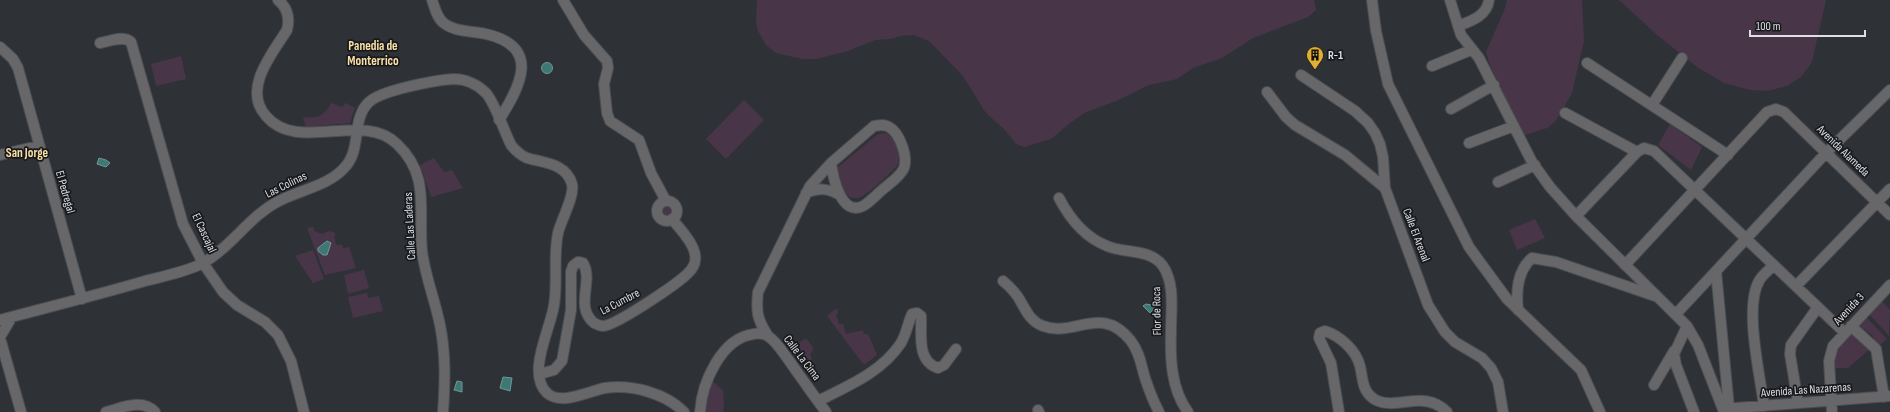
<svg xmlns="http://www.w3.org/2000/svg" width="1890" height="412" viewBox="0 0 1890 412" font-family="'Sofia Sans Condensed',sans-serif">
<rect width="100%" height="100%" fill="#2e3237"/>
<path fill="#483648" d="M757 0H1314L1316 10 1308 17 1253 38 1222 58 1193 68 1177 79 1149 85 1116 101 1086 112 1070 123 1051 139 1024 147 1016 144 1004 129 986 113 963 76 929 41 914 35 900 36 891 39 875 40 848 51 816 59H802L776 53 766 45 758 31 756 22Z
M1507 0H1582L1584 41 1572 93 1555 122 1547 128 1522 136 1490 65 1486 52 1504 11Z
M1619 0H1826L1812 62 1801 77 1787 86 1767 91 1750 90 1724 83 1697 67 1656 34Z
M181 56 186 79 156 86 151 64Z
M744 100 764 120 726 159 706 139Z
M331 103 342 107 345 103 355 108 350 123 306 127 303 117C316 119 325 116 331 103Z
M1670 124 1702 147 1691 170 1658 145Z
M886 133C895 138 901 151 901 161 895 169 867 196 858 198 850 199 846 195 843 188 840 181 836 176 837 168L878 134Z
M434 158 444 172 452 170 463 188 431 197 420 165Z
M657 211a10 10 0 1 1 20 0a10 10 0 1 1-20 0Z
M1535 219 1545 238 1517 250 1509 230Z
M314 227V231L322 234 329 231 336 233 334 236 336 245H342L343 248 349 247 356 268 325 275 307 228Z
M313 250 324 279 313 283 295 256Z
M364 270 369 288 348 294 344 275Z
M367 293 368 298 379 296 383 311 353 318 348 297Z
M1882 301 1890 310 1889 336 1869 314Z
M837 308 838 314H836L839 324H843L846 334 863 330 864 334H868L877 355 864 365 827 316Z
M1864 315 1887 339 1878 346 1872 335 1856 324Z
M1853 331 1873 346 1848 368H1835L1834 350Z
M806 338 814 349 810 354 812 359 803 367 791 349Z
M711 380 723 390 724 405 723 412H706V401Z"/>
<path fill="#3e7874" stroke="#6e9795" d="M541.5 68a5.5 5.5 0 1 1 11 0a5.5 5.5 0 1 1-11 0Z
M99 158 106 160 110 163 106 167 97 164Z
M327 241 331 243 327 255H323L318 251V248Z
M1146 304 1156 306 1150 313 1143 306Z
M503 377 512 378 510 391 500 388Z
M457 381 462 382V392L454 390Z"/>
<g fill="none" stroke-linecap="round" stroke-linejoin="round">
<g stroke="#4a4e52" stroke-width="12">
<path id="minor" d="M278 0C288 8 290 18 287 30 272 54 242 89 266 116 298 154 362 110 397 144 431 176 418 211 422 251 425 276 435 300 440 325 446 354 445 383 443 412
M432 0C435 8 437 19 445 24 456 32 472 31 486 34 542 47 520 87 499 120
M563 0 584 35 607 61 608 68 604 84 607 113 610 121 639 140 651 173 666 201
M1372 0 1376 31 1388 84 1469 247 1507 299 1581 370 1600 412
M1450 0 1461 35 1479 58 1532 162 1550 187 1576 216 1687 326 1698 345 1724 412
M1458 26C1471 21 1487 16 1489 0
M100 43C110 41 124 35 131 42L183 224 203 263 223 292 237 305 265 322 278 335 291 361 304 412
M0 47 13 59 18 68 82 299
M1587 63 1728 155
M1432 66 1471 50
M1301 75 1355 111 1368 123 1375 133 1380 144 1383 157 1385 188 1428 305 1445 332 1455 342 1482 358 1491 368 1498 382 1503 412
M1267 92 1286 117 1295 125 1345 155 1385 188
M1652 105 1682 58
M1451 109 1494 85
M1565 113 1637 152
M1469 143 1514 126
M0 155 38 146
M1498 182 1535 165
M806 193C819 188 826 188 838 194
M1059 198C1070 219 1084 237 1107 246 1125 254 1150 248 1163 266 1175 284 1171 309 1171 331 1170 358 1171 389 1188 412
M657 211a10 10 0 1 1 20 0a10 10 0 1 1-20 0Z
M1576 216 1637 152 1644 148 1654 151 1845 333
M1625 265 1767 112 1776 109 1784 112 1890 215
M1716 271 1729 408
M1003 281C1009 286 1014 291 1018 297 1025 308 1029 321 1043 326 1075 338 1101 303 1131 341 1140 353 1141 365 1145 378 1149 390 1153 401 1159 412
M1796 286 1890 189
M1518 310C1516 291 1517 271 1532 258L1556 262 1655 296
M1676 314 1826 153 1890 90
M0 320C49 307 97 295 145 281 164 276 186 272 203 263 230 248 249 217 277 202 299 190 329 186 345 167 362 149 351 119 369 102 382 90 436 80 454 79 466 79 478 85 486 93 495 103 504 131 511 145 515 150 520 155 527 158 543 163 566 163 572 184 575 196 561 220 558 233 553 257 558 281 554 305 551 328 526 373 547 393 561 406 589 391 605 388 631 384 665 393 684 412
M1687 326 1674 354 1676 365 1694 412
M1851 326 1876 349 1884 397
M768 336C757 319 756 312 758 292L810 186 831 163 874 126C880 125 884 124 889 127 900 133 908 157 904 168 900 177 889 184 882 190 876 195 870 202 863 206 841 217 833 177 831 163
M0 337 12 317
M0 338 21 412
M540 374 554 370 562 361 571 310V272L573 266 578 262 583 263C594 281 574 306 594 323 596 324 600 326 603 326 615 326 681 282 690 271 692 269 695 264 695 261 698 247 680 229 672 219
M1654 385 1674 351
M818 401C848 386 882 372 901 343 906 335 908 323 912 314L917 313 921 316C922 333 916 361 938 368L944 365 956 349
M1798 403 1790 354 1791 345 1818 307
M1764 406C1760 375 1744 307 1759 281 1762 275 1769 270 1774 265
M1723 409 1890 396
M1038 410 1039 412
M106 412C122 408 142 398 155 412
M700 412C702 383 721 338 754 334 758 333 765 334 768 336 777 342 784 354 790 362 802 379 814 396 826 412
M1339 412 1331 363 1319 338 1320 333 1325 331C1340 336 1356 350 1360 366 1363 379 1362 391 1374 399 1395 412 1424 388 1447 412
M1832 412 1829 361 1833 346 1890 285"/>
</g>
<use href="#minor" stroke="#67676a" stroke-width="10"/>
</g>
<defs>
<g id="building-pin" transform="scale(0.9)"><path d="M0 17L-7.5 6A9.5 9.5 0 1 1 7.5 6Z" fill="#e1af34" stroke="#18191c"/><path d="M-4-6H4V6H1V3H-1V6H-4ZM-2.5-4.3h1.7v1.8h-1.7ZM.8-4.3h1.7v1.8H.8ZM-2.5-1h1.7V.8h-1.7ZM.8-1h1.7V.8H.8Z" fill="#111"/></g>
</defs>
<g fill-rule="evenodd">
<use href="#building-pin" x="1315" y="55"/>
</g>
<g text-anchor="middle" dominant-baseline="central" stroke-width="3.5" stroke-linejoin="round" paint-order="stroke">
<g font-size="12" font-weight="bold" fill="#dddfe2" stroke="#18191c" text-anchor="start">
<text x="1328" y="55">R-1</text>
</g>
<g font-size="12" fill="#dddfe2" stroke="#18191c">
<text transform="translate(1843 151) rotate(44)">Avenida Alameda</text>
<text transform="translate(286 185) rotate(-26)">Las Colinas</text>
<text transform="translate(65 192) rotate(74)">El Pedregal</text>
<text transform="translate(410 226) rotate(-93)">Calle Las Laderas</text>
<text transform="translate(204 233) rotate(65)">El Cascajal</text>
<text transform="translate(1416 235) rotate(69)">Calle El Arenal</text>
<text transform="translate(620 302) rotate(-28)">La Cumbre</text>
<text transform="translate(1849 309) rotate(-47)">Avenida 3</text>
<text transform="translate(1157 311) rotate(-91)">Flor de Roca</text>
<text transform="translate(802 358) rotate(53)">Calle La Cima</text>
<text transform="translate(1806 390) rotate(-4)">Avenida Las Nazarenas</text>
</g>
<g font-size="13" font-weight="bold" fill="#fce1a7" stroke="#18191c">
<text x="373" y="46">Panedia de<tspan x="373" dy="15">Monterrico</tspan></text>
<text x="27" y="153">San Jorge</text>
</g>
</g>
<path d="M1750 30v6h115v-6" fill="none" stroke="#dddfe2" stroke-width="2"/>
<text x="1756" y="30" font-size="12" fill="#dddfe2" stroke="#18191c" stroke-width="3" paint-order="stroke">100 m</text>
</svg>
